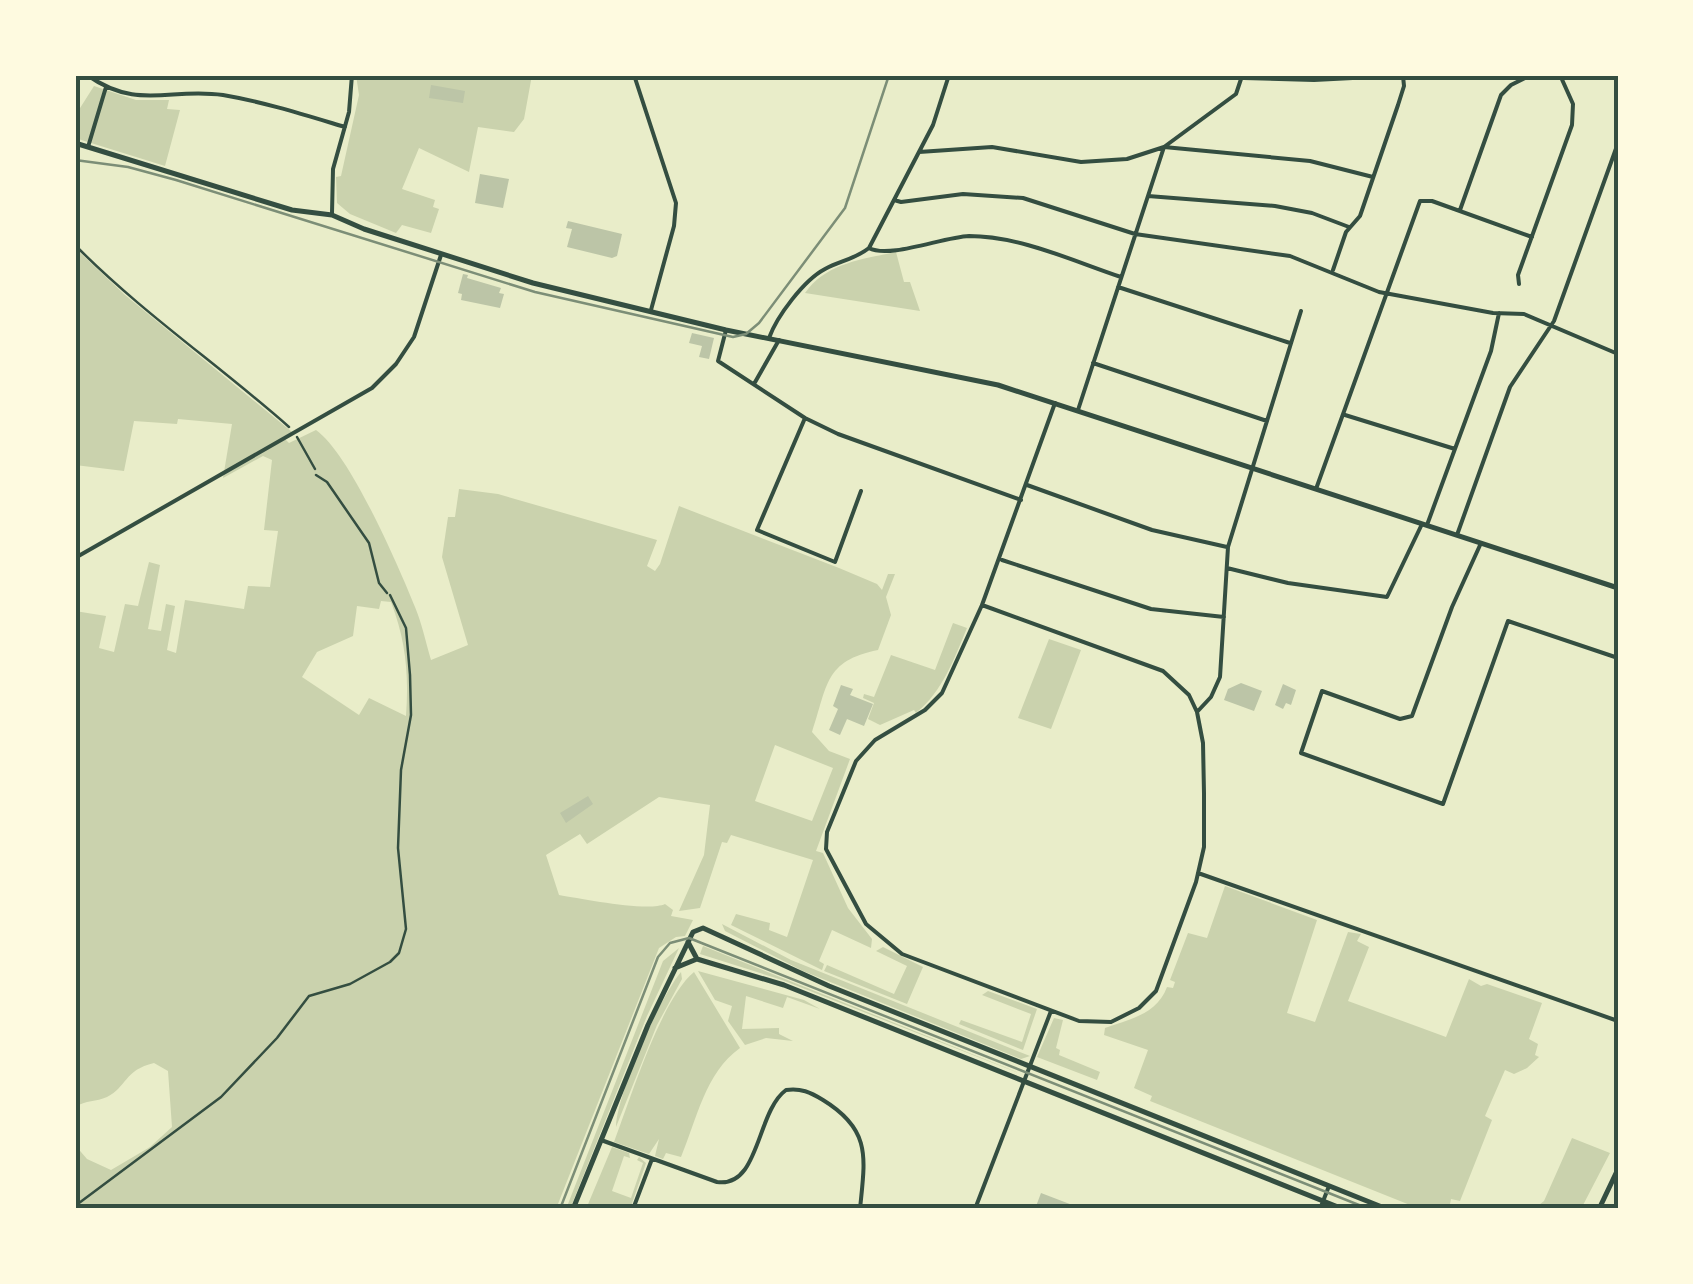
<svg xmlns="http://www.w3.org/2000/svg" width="1693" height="1284" viewBox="0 0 1693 1284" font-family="Helvetica,sans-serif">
<rect width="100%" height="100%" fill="#e9edc9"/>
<path fill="#cad2ad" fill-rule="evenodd" d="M356 75H532L524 119 514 132 478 127 469 172 419 148 402 189 435 200 433 207 439 209 431 233 402 225 396 233 350 214 337 203 336 177 341 176 359 95Z
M94 86 136 100H169L167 109 180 110 165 166 75 138V116Z
M75 248 125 295 292 432 283 437 289 443 316 430C350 454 398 565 415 607 422 624 426 643 431 660L468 645 442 557 448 517H455L459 489 498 494 657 540 647 566 655 571 660 564 679 506 839 568 877 584 882 590 888 574H895L886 597 891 615 878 650C824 661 828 685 812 732L829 751 850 759 816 851 823 853 848 908 872 939 871 948 832 930 819 961 824 964 822 970 731 925 736 914 770 923 769 930 787 937 813 860 731 835 727 843 722 842 700 908 679 911 704 855 710 805 659 797 587 844 580 834 546 855 559 895C583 899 648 912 665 904L673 910 671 916 693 920 685 936 676 937 659 948 556 1209H75V1145L87 1159 111 1170 150 1147 172 1127 168 1071 154 1063C124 1070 127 1087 107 1097 96 1102 86 1100 75 1107V611L106 616 99 648 114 652 125 604 138 606 149 562 160 565 148 629 161 631 166 604 175 606 167 650 176 653 185 600 244 609 248 586 270 587 278 531 264 530 272 460 263 456 223 478 232 424 178 419 177 424 134 421 124 471 75 465ZM381 601 391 602C406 641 409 675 406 716L369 698 359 715 302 677 317 652 353 636 357 606 379 609ZM775 745 833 768 812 821 755 801Z
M896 252 904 282H910L920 311 805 293C826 263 863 259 896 252Z
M953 623 967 628C954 659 943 691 916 713L914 710 880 725 868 719 874 703 863 698 864 694 874 697 891 655 935 670Z
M1049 639 1081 650 1051 729 1018 718Z
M1225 886 1317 920 1287 1013 1315 1022 1348 932 1361 934 1357 941 1369 947 1348 1001 1446 1037 1469 979 1481 986 1487 984 1542 1003 1529 1039 1538 1044 1535 1055 1539 1057 1527 1068 1514 1074 1505 1070 1485 1116 1492 1120 1460 1201 1451 1199 1449 1209H1420L1150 1101 1152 1096 1134 1088 1148 1050 1104 1035 1105 1028C1131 1019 1157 1014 1167 987L1173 988 1175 982 1170 980 1188 933 1207 938Z
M722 924 791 960 1030 1056 1021 1059 803 971 725 931Z
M703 946 1024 1075 782 980 700 954Z
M883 947 923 967 907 1004 824 971 827 965 894 994 907 966 876 951Z
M679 948 647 1016 570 1209H566L663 961Z
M698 971 804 1000 820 1009 787 997 783 1008 746 996 742 1029 779 1028V1034L793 1041 766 1038 745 1045 728 1021 732 1006 715 1000Z
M681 972 682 979 657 1025 616 1127C616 1097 659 998 681 972Z
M694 972 740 1048C705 1073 697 1119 681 1157L666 1153 663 1159 655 1156 659 1139 649 1154 614 1142C630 1100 661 999 694 972Z
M988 991 1037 1009 1023 1050 959 1024 961 1020 1022 1042 1031 1014 982 995Z
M1054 1018 1063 1020 1056 1048 1060 1050 1059 1055 1100 1072 1097 1080 1037 1057Z
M1572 1138 1610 1153 1581 1209H1534L1544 1201Z
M612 1147 629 1153 630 1158 624 1156 612 1191 631 1198 643 1163 637 1160 639 1157 646 1163 630 1209H586Z"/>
<path fill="#bcc5a7" d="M431 85 465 91 463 103 429 98Z
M480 174 509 179 503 208 475 203Z
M568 221 622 234 617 256 612 258 567 247 572 229 566 228Z
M463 274 468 275 467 278 501 288 499 293 504 294 500 308 461 300 462 294 458 293Z
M692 333 714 338 709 359 699 357 702 346 689 343Z
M1241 683 1262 691 1254 711 1224 700 1228 689Z
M1283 684 1296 690 1291 705 1286 703 1283 709 1275 705Z
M841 685 853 689 850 695 873 704 864 726 847 719 840 735 829 730 838 709 833 706Z
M588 796 593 804 566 823 560 813Z
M1041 1193 1075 1206 1074 1209H1035Z"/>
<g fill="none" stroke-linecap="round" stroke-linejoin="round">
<path stroke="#344e41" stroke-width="2.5" d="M75 245C141 312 219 365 289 427
M297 437 315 469
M75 1206 221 1097 277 1038 309 996 350 984 390 962 399 953 406 929 398 848 401 770 411 715 410 675 406 628 390 595"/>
<path stroke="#344e41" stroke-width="2.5" d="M316 475 327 482 369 543 379 583 387 593"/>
<path stroke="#344e41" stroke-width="4" d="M87 75C138 111 170 87 223 95 264 102 305 115 345 127
M634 75 676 203 674 226 651 310
M1132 75 1314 80 1411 75
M88 147 106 87
M919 152 992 147 1081 162 1127 159 1164 147 1236 94 1241 79
M1148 196 1275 206 1312 213 1349 227
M894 200 901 202 963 194 1023 198 1135 234 1290 256 1379 292 1493 313 1524 314 1618 354
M1460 210 1501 95 1511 85 1531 75
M332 213 333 169 349 112 352 75
M869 248C889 259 943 237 969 236 1020 236 1073 261 1121 277
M1333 270 1346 232 1360 216 1398 105 1404 86 1403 76
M1519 284 1518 275 1572 125 1573 104 1560 75
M1118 287 1290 343
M726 330 718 361 805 418 838 434 1021 500
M769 338C777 316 804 280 825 269 840 261 855 259 869 248L933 125 949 75
M1093 363 1267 421
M754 384 779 340
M1078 410 1164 147 1310 161 1373 177
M1345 415 1455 449
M805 418 757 530 835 562 861 491
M1027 485 1152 530 1227 547
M1316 489 1420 201H1432L1532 237
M1427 525 1491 351 1499 313
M1457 535 1510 387 1554 321 1618 143
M1481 543 1452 607 1412 716 1400 719 1322 691 1301 753 1443 804 1508 621 1618 658
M75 558 372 388 396 364 414 337 441 255
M1002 560 1151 609 1224 617
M1227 568 1288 583 1387 597 1422 524
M982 605 1163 671 1189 695 1197 712 1203 743 1204 793V847L1196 882 1156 991 1139 1008 1111 1022 1079 1021 902 954 866 924 826 849 827 832 856 761 875 740 925 710 942 693 982 605 1055 403
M1197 712 1211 697 1220 677 1228 547 1301 311
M1198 873 1618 1021
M601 1140 717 1182C760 1188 756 1112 786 1090 801 1088 810 1092 823 1100 872 1130 865 1158 860 1209
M633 1209 652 1159
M975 1209 1051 1011
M1320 1209 1329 1186"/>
<path stroke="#344e41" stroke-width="5" d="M75 143 292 210 332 215 364 229 533 283 726 330 998 385 1618 588
M688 942 697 959
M675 968 697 959 784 985 1343 1209
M573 1209 648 1025 693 932 703 928 829 986 1387 1209"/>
<path stroke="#344e41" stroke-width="5" d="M1599 1209 1618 1169
M1618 1209V1208"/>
<path stroke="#7c8e77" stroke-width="2.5" d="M75 160 128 167 176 180 535 292 733 337 746 334 759 323 845 208 889 75
M560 1209 658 957 670 943 689 938 1369 1209"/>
</g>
<rect width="1693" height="1284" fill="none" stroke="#fefae0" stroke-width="155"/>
<rect x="78" y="78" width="1538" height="1128" fill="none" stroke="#344e41" stroke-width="4"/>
</svg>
